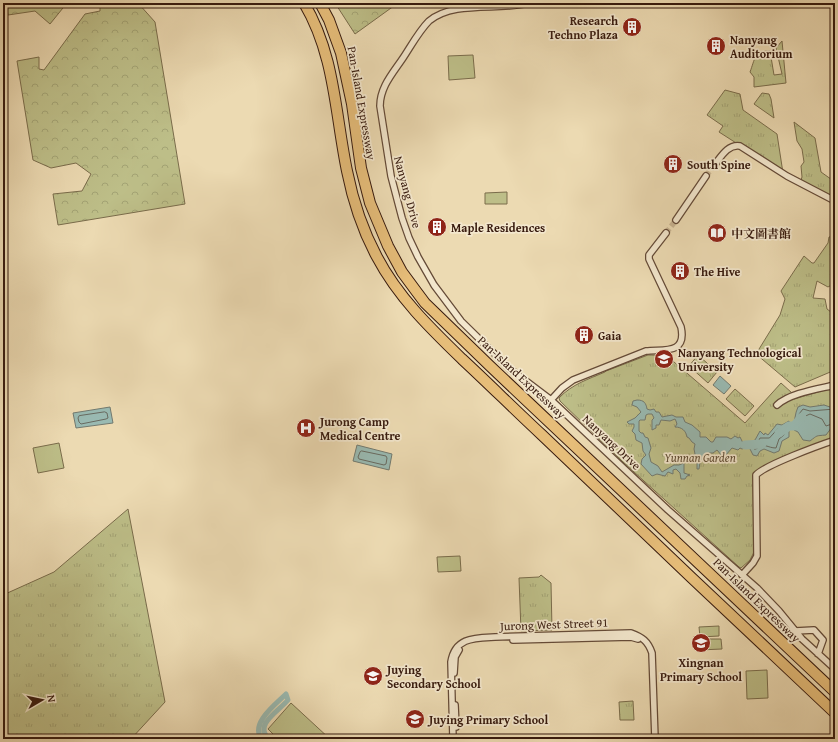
<svg xmlns="http://www.w3.org/2000/svg" width="838" height="742" viewBox="0 0 838 742" font-family="'Gentium Book Plus','Noto Serif SC',serif">
<defs>
<pattern id="grass-tufts" width="24" height="20" patternUnits="userSpaceOnUse"><rect width="24" height="20" fill="#bdbe88"/><path d="M3 7l-1-3M5 7V3M7 7l1-3M15 17l-1-3M17 17v-4M19 17l1-3" fill="none" stroke="#a3a374"/></pattern>
<pattern id="forest-crowns" width="20" height="18" patternUnits="userSpaceOnUse"><rect width="20" height="18" fill="#bdbe88"/><path d="M2 6a3 3 0 1 1 6 0M12 15a3 3 0 1 1 6 0" fill="none" stroke="#a3a374"/></pattern>
</defs>
<rect width="100%" height="100%" fill="#ecdab2"/>
<filter id="stains"><feTurbulence type="fractalNoise" baseFrequency=".005" numOctaves="4"/><feColorMatrix values="0 0 0 0 .2 0 0 0 0 .09 0 0 0 0 .02 0 0 0 .5 -.17"/></filter>
<radialGradient id="worn" r=".72"><stop offset=".6" stop-color="#630" stop-opacity="0"/><stop offset="1" stop-color="#630" stop-opacity=".3"/></radialGradient>
<path fill="url(#grass-tufts)" stroke="#7a6c4b" d="M782 41 786 83 754 87V77L750 72C755 59 754 51 770 51L774 75 782 74 776 48Z
M725 90 740 94 743 110 777 134 783 173 719 132 723 126 707 115Z
M762 93 769 94 771 99 774 118 754 104Z
M794 122 815 138 821 172 835 182V198L801 180 802 177 801 166 804 162 802 149 797 141Z
M835 236V275L832 278 835 283 828 287 817 281 813 298 825 299 827 309 835 315V370L795 387 756 354 780 315 785 299 781 291 804 256 812 263H814L828 243 829 237Z
M648 355C659 355 665 356 674 362L745 423 781 383 792 393 794 399 835 387V437L761 468 756 471 753 477 754 552 750 560 741 568 739 567 623 462 560 401 559 398C572 384 589 379 605 372L606 371Z
M698 355 717 372 708 383 689 366Z
M735 389 754 406 745 416 726 399Z
M128 509 165 702 131 739H3V595L54 572Z
M541 575 551 583 552 630 521 631 519 578 539 577Z
M633 701 634 720H620L619 702Z"/>
<path fill="url(#forest-crowns)" stroke="#7a6c4b" d="M6 3H67L50 24 35 11 8 15Z
M100 3H138L155 22 185 204 58 225 53 194 82 191 91 174 76 163 51 168 33 160 17 61 39 57V69L44 70 85 14 100 11Z
M335 3H398L355 34Z"/>
<path fill="#bdbe88" stroke="#7a6c4b" d="M473 55 475 78 449 80 448 56Z
M507 192V204H485V193Z
M59 443 64 468 38 473 33 448Z
M460 556 461 571 438 572 437 557Z
M719 626V636L700 637 699 627Z
M699 639H721L722 649 699 650Z
M767 670 768 698 747 699 746 671Z
M291 703 330 739H278L268 729Z"/>
<path fill="#99bab2" stroke="#727a70" d="M720 376 731 386 724 394 713 385Z
M637 400C644 400 646 403 647 409L650 410 654 409 656 412H659L662 417 672 415 676 417H683L685 422 692 425 700 432V437H706L711 442H713L716 437H727L731 439 735 436 738 438 740 437 743 443H746L745 448 742 449 740 448 738 450 732 448 725 456H722L717 450 713 453H709L708 456 709 459 700 462 699 469H697V462L695 460 685 461 687 458H690L695 454 694 449 695 444 692 442 689 438 687 437C686 431 682 427 675 427L677 424 676 421 675 419 670 421 661 420 659 425H656V428L652 430V420L654 418 652 414H648L646 415 645 420H640L639 421V431L641 433H643L645 437 648 438 651 448 649 454 651 462 658 466 662 472 674 465H679L684 463V473L690 475 687 476 685 479H681L680 473 676 469 673 470V474L668 472 665 476 657 474 652 476 641 464 642 459 646 455 643 451 642 443 636 440 635 434 632 431 634 427V424H629L627 422 635 418 641 412 637 407 632 405 633 401Z
M835 404V427H832L826 435C815 436 818 435 810 441L803 440 798 432 794 430C794 423 795 413 798 407L803 405 810 407 824 405 830 407Z
M110 407 113 423 76 428 73 413Z
M789 421V437L782 441 779 451 774 453 764 449 760 451 757 456 753 455 750 449V443L755 440 760 431 764 435 765 433 768 435 777 424 782 425Z
M357 445 392 454 389 470 353 461Z"/>
<g fill="none" stroke-linecap="round" stroke-linejoin="round">
<path stroke="#686a60" stroke-width="1" d="M835 409 810 411 803 409 799 414 801 418 810 414 822 419 826 426 835 423
M105 412 107 413 108 418 106 419 81 424 79 422 78 418 79 416Z
M778 429H784L785 432 784 435 779 439 776 448C767 448 765 442 756 449H754V445L758 442 760 438H769Z
M362 451 386 456 387 458 386 464 384 465 359 459 358 457 360 452Z"/>
<path stroke="#99bab2" stroke-width="5" d="M262 739C249 724 276 704 286 694L288 700C279 711 253 725 269 739"/>
<path stroke="#99bab2" stroke-width="9" d="M779 433 789 426H794L802 417
M745 445 762 444"/>
<path stroke="#c8b491" stroke-width="5.5" stroke-dasharray="5.5 3" stroke-linecap="butt" d="M706 176 716 163
M666 233 676 220"/>
<g stroke="#644a37" stroke-width="8">
<path id="street" d="M529 3C499 11 454 0 429 21 419 31 411 46 403 58 393 73 380 87 380 106L391 176 402 218 409 238 418 257 434 285 461 321 510 369 551 400 668 510 757 588 779 611 802 639 835 669
M716 163C722 155 729 144 740 146L787 176 835 201
M676 220 706 176
M551 400 562 388 573 380 646 351C663 349 687 355 681 327L649 259V255L666 233
M777 405C790 393 818 389 835 385
M742 575 753 563 757 556 756 475C765 465 820 445 835 440
M795 631 814 630 823 640 818 654
M513 640 631 637 638 639
M454 673 455 657 459 650
M455 705 456 727
M453 739 451 662C455 637 475 638 495 637L631 633C642 637 648 641 652 653L655 739"/>
</g>
<g stroke="#371a0e" stroke-width="12">
<path id="highway" d="M304 3C335 55 335 113 347 171 353 201 363 231 377 257 398 297 430 328 462 359 489 384 515 410 542 435 639 528 737 621 835 713
M320 3 329 20 341 53 352 104 361 168 370 203 388 246 402 272 416 291 425 303 490 366 835 692"/>
</g>
<use href="#street" stroke="#f3e7cd" stroke-width="5.5"/>
<use href="#highway" stroke="#e6bd79" stroke-width="10"/>
</g>
<defs>
<g id="building-disc" transform="scale(1)"><circle r="9.5" fill="#8f2418" stroke="#f3e7cd"/><path d="M-4-6H4V6H1V3H-1V6H-4ZM-2.5-4.3h1.7v1.8h-1.7ZM.8-4.3h1.7v1.8H.8ZM-2.5-1h1.7V.8h-1.7ZM.8-1h1.7V.8H.8Z" fill="#fff"/></g>
<g id="library-disc" transform="scale(1)"><circle r="9.5" fill="#8f2418" stroke="#f3e7cd"/><path d="M-6-4Q-3-5.5-.7-3.5V5Q-3 3-6 4ZM6-4Q3-5.5 .7-3.5V5Q3 3 6 4Z" fill="#fff"/></g>
<g id="university-disc" transform="scale(1)"><circle r="9.5" fill="#8f2418" stroke="#f3e7cd"/><path d="M0-5L7-2L0 1L-7-2ZM-4 1L0 2.5L4 1V4Q0 6-4 4Z" fill="#fff"/></g>
<g id="hospital-disc" transform="scale(1)"><circle r="9.5" fill="#8f2418" stroke="#f3e7cd"/><path d="M-5-5h3v3.5h4V-5h3V5h-3V1.5h-4V5h-3Z" fill="#fff"/></g>
<g id="school-disc" transform="scale(1)"><circle r="9.5" fill="#8f2418" stroke="#f3e7cd"/><path d="M0-5L7-2L0 1L-7-2ZM-4 1L0 2.5L4 1V4Q0 6-4 4Z" fill="#fff"/></g>
</defs>
<g fill-rule="evenodd">
<use href="#building-disc" x="632" y="27"/>
<use href="#building-disc" x="716" y="46"/>
<use href="#building-disc" x="673" y="164"/>
<use href="#building-disc" x="437" y="227"/>
<use href="#library-disc" x="717" y="233"/>
<use href="#building-disc" x="680" y="271"/>
<use href="#building-disc" x="584" y="335"/>
<use href="#university-disc" x="664" y="359"/>
<use href="#hospital-disc" x="306" y="428"/>
<use href="#school-disc" x="701" y="643"/>
<use href="#school-disc" x="373" y="676"/>
<use href="#school-disc" x="415" y="719"/>
</g>
<g text-anchor="middle" dominant-baseline="central" stroke-width="3.5" stroke-linejoin="round" paint-order="stroke">
<g font-size="12" font-weight="bold" fill="#371a0e" stroke="#f3e7cd" text-anchor="start">
<text x="618" y="20" text-anchor="end">Research<tspan x="618" dy="14">Techno Plaza</tspan></text>
<text x="730" y="39">Nanyang<tspan x="730" dy="14">Auditorium</tspan></text>
<text x="687" y="164">South Spine</text>
<text x="451" y="227">Maple Residences</text>
<text x="731" y="233">中文圖書館</text>
<text x="694" y="271">The Hive</text>
<text x="598" y="335">Gaia</text>
<text x="678" y="352">Nanyang Technological<tspan x="678" dy="14">University</tspan></text>
<text x="320" y="421">Jurong Camp<tspan x="320" dy="14">Medical Centre</tspan></text>
<text x="701" y="662" text-anchor="middle">Xingnan<tspan x="701" dy="14">Primary School</tspan></text>
<text x="387" y="669">Juying<tspan x="387" dy="14">Secondary School</tspan></text>
<text x="429" y="719">Juying Primary School</text>
</g>
<g font-size="12" fill="#371a0e" stroke="#f3e7cd">
<text transform="translate(362 103) rotate(80)">Pan-Island Expressway</text>
<text transform="translate(408 192) rotate(75)">Nanyang Drive</text>
<text transform="translate(522 377) rotate(43)">Pan-Island Expressway</text>
<text transform="translate(612 442) rotate(43)">Nanyang Drive</text>
<text transform="translate(757 600) rotate(44)">Pan-Island Expressway</text>
<text transform="translate(554 624) rotate(-2)">Jurong West Street 91</text>
</g>
<g font-size="12" font-style="italic" fill="#5f4b33" stroke="#f3e7cd">
<text x="700" y="457">Yunnan Garden</text>
</g>
</g>
<rect width="838" height="742" fill="none" stroke="#ecdab2" stroke-width="16"/>
<rect x="4" y="4" width="830" height="734" fill="none" stroke="#371a0e" stroke-width="2"/>
<rect x="8" y="8" width="822" height="726" fill="none" stroke="#371a0e"/>
<g transform="translate(42 700) rotate(81)" stroke="#f3e7cd" stroke-width="3" paint-order="stroke">
<path d="M0-3L7 15L0 10L-7 15Z" fill="#371a0e"/>
<text y="-6" font-size="11" font-weight="bold" text-anchor="middle" fill="#371a0e">N</text>
</g>
<rect width="100%" height="100%" filter="url(#stains)"/>
<rect width="100%" height="100%" fill="url(#worn)"/>
</svg>
